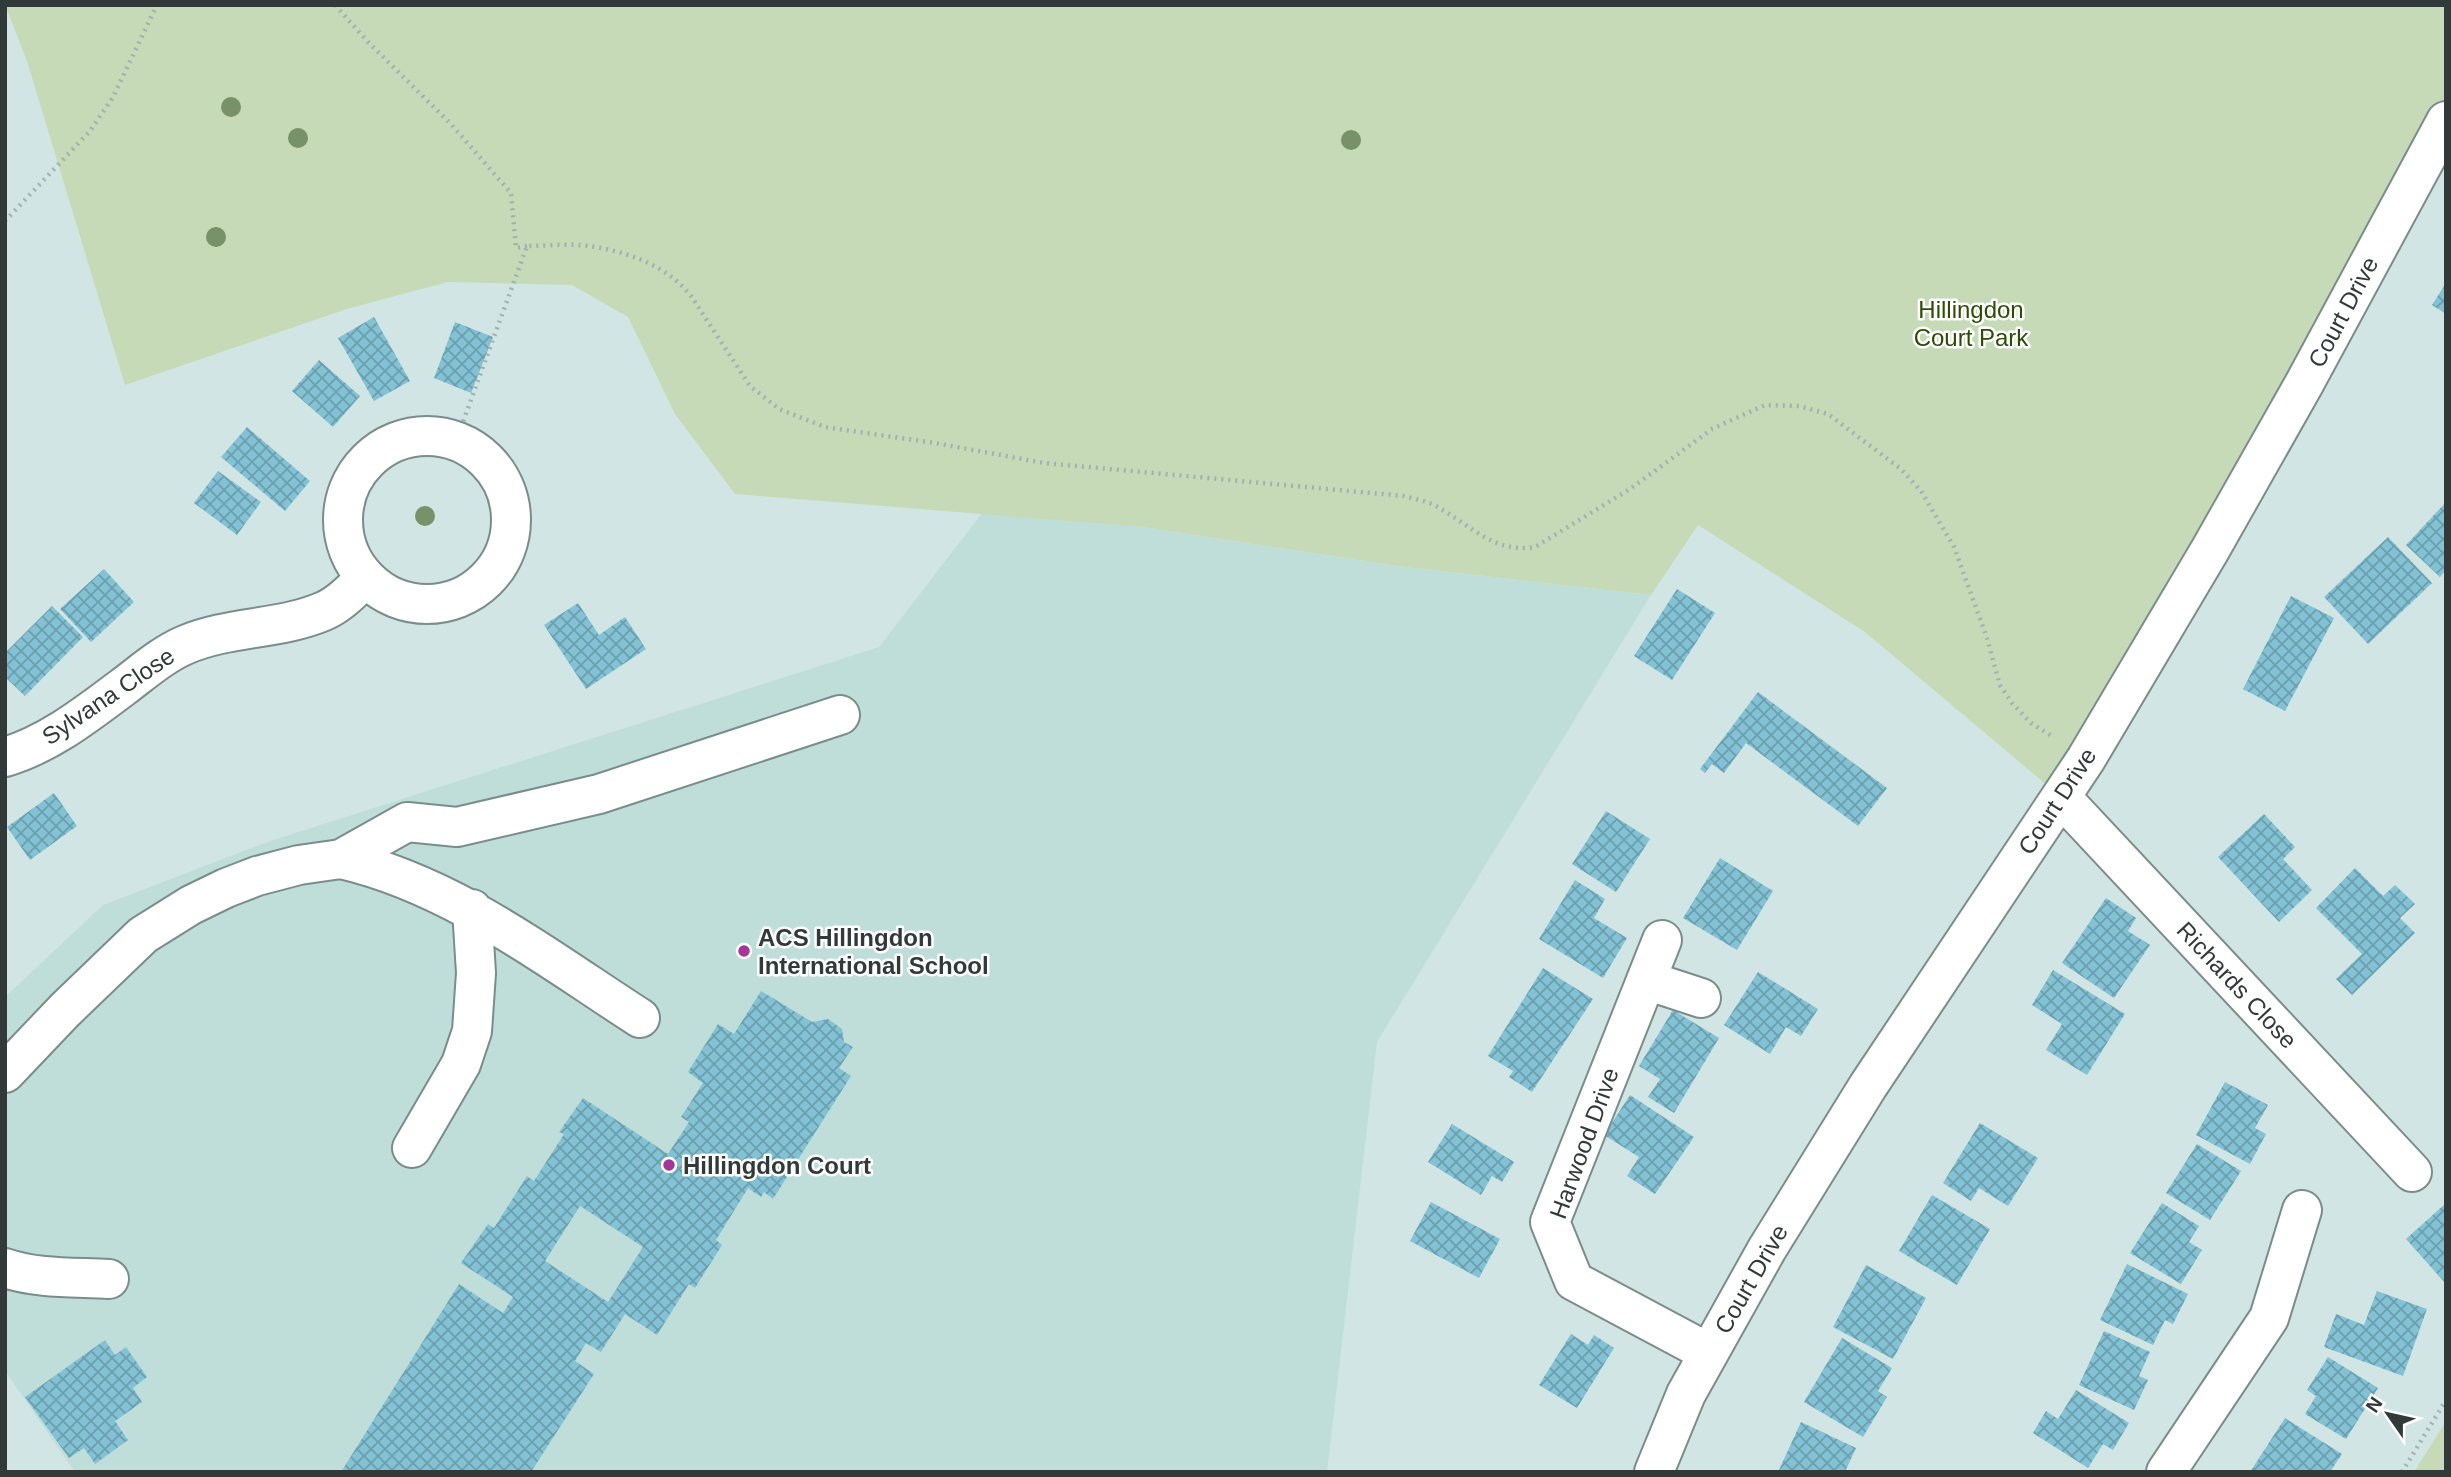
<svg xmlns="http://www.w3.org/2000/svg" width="2451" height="1477" viewBox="0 0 2451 1477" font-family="Helvetica,sans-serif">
<defs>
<pattern id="building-cross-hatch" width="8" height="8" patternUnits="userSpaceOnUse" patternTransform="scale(1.75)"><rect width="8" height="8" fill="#82c2d4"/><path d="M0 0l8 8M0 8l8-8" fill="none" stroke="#6b9fad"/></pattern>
</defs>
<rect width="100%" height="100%" fill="#d1e6e4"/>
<path fill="#bfdeda" d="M982 513 1143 527 1398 566 1651 595 1377 1042 1327 1472H75L5 1371V997L103 905 270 841 879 647Z"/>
<path fill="#c6dab7" d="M5 5H2446V121L2061 797 1865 632 1698 525 1651 595 1398 566 1143 527 735 494 675 414 628 317 572 285 448 282 347 309 125 385 27 61Z
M2446 1421V1472H2414Z"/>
<path fill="url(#building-cross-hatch)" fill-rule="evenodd" d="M2446 283V314L2432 305Z
M374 317 410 381 374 401 338 338Z
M455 322 493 337 471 393 434 378Z
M319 360 360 396 333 427 292 391Z
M247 427 310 481 285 511 221 457Z
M218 471 261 502 237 535 194 503Z
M2446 502V570L2440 577 2406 545Z
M2388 537 2432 583 2368 644 2324 597Z
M104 569 134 602 91 642 60 609Z
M1677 589 1715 613 1672 680 1634 656Z
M2291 596 2334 618 2285 711 2243 689Z
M578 603 599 635 625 617 646 649 586 689 544 625Z
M52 606 83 637 25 696 5 677V653Z
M1758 692 1887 788 1858 826 1746 743 1724 773 1712 764 1705 773 1700 769Z
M54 793 77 826 30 860 7 827Z
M1606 811 1650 839 1616 892 1572 864Z
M2264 814 2295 847 2283 859 2312 890 2279 922 2218 857Z
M1720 858 1773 891 1737 950 1683 918Z
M2355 868 2383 896 2395 885 2415 904 2400 918 2415 933 2352 995 2336 979 2362 954 2316 908Z
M1575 880 1605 899 1594 918 1627 938 1603 978 1539 939Z
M2106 898 2136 918 2128 931 2150 945 2114 998 2062 963Z
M1543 968 1593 999 1532 1092 1509 1077 1513 1071 1488 1056Z
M2053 970 2125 1014 2087 1075 2046 1050 2062 1024 2032 1005Z
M1758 972 1818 1009 1801 1036 1786 1027 1770 1054 1724 1025Z
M761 991 812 1022 828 1019 842 1029 844 1042 853 1047 839 1068 851 1076 773 1199 764 1192 761 1197 748 1188 716 1240 722 1245 695 1288 689 1284 657 1335 625 1314 601 1352 586 1343 575 1361 594 1374 531 1472H341L459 1284 503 1313 513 1297 461 1263 488 1224 494 1228 527 1176 534 1181 564 1134 559 1132 583 1098 668 1154 689 1122 681 1117 703 1083 688 1072 718 1024 734 1034ZM580 1206 643 1247 608 1302 545 1261Z
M1673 1010 1719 1038 1674 1113 1648 1097 1660 1079 1639 1066Z
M2225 1082 2268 1105 2255 1128 2266 1134 2250 1164 2196 1135Z
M1630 1095 1694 1137 1655 1194 1627 1176 1639 1157 1604 1135Z
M1980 1123 2038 1158 2008 1206 1979 1188 1971 1201 1943 1183Z
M1452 1124 1514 1162 1502 1182 1492 1176 1481 1195 1428 1162Z
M2197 1144 2241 1171 2210 1220 2166 1193Z
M1932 1195 1990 1229 1957 1285 1899 1251Z
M1431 1202 1500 1239 1479 1278 1410 1241Z
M2162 1203 2199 1226 2189 1242 2202 1250 2181 1284 2130 1253Z
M2446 1203V1284L2406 1239Z
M2127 1264 2188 1294 2173 1324 2165 1320 2153 1345 2100 1320Z
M1866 1265 1926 1298 1893 1359 1833 1327Z
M2377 1291 2427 1309 2403 1376 2324 1347 2336 1314 2364 1325Z
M2104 1331 2150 1352 2139 1376 2148 1380 2134 1410 2079 1385Z
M1571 1334 1588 1345 1594 1335 1614 1348 1577 1408 1539 1385Z
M1842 1338 1892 1368 1878 1391 1887 1397 1863 1437 1804 1402Z
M105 1340 115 1355 126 1347 147 1377 133 1388 142 1402 115 1421 128 1440 95 1464 84 1448 69 1458 25 1397Z
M2328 1357 2378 1388 2346 1439 2305 1414 2316 1396 2307 1390Z
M2076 1390 2129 1423 2113 1450 2103 1444 2088 1468 2033 1433 2046 1411 2058 1419Z
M2285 1418 2342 1454 2330 1472H2250Z
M1801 1422 1856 1448 1845 1472H1778Z"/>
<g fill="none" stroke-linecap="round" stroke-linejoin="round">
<g stroke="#798d8b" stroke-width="42">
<path id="minor" d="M343 520a84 84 0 1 1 168 0a84 84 0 1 1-168 0Z
M5 757C49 744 87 714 123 687 143 672 162 655 185 645 229 626 280 630 324 611 340 604 353 590 365 578
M2061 797 2412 1172
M341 859C453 885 545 957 640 1018
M1662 940 1550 1222 1574 1281 1709 1353
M1646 980 1701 998
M5 1073 65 1010 143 935 191 905 226 888 257 876 299 865 341 859 407 822 457 827 599 794 840 715
M412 1148 461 1064 472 1031 476 973 472 909
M5 1268C37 1279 75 1277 109 1279
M1654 1472 1686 1394 1767 1249 1868 1086 2086 759 2210 550 2304 384 2446 121
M2166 1472 2269 1318 2302 1210"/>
</g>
<path stroke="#a0b1b0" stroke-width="4.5" stroke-dasharray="2 5" stroke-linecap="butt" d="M335 5 369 43 450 123 511 193 516 248 527 246
M5 221 90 131 113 97 157 5
M456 441 527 246C547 246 569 243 589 246 626 251 668 266 691 296L750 386 779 409 825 427 935 443 1044 463 1404 496C1415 499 1427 501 1436 506 1469 524 1494 554 1535 547L1630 489 1712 429 1765 405 1799 406 1828 414 1901 469 1921 491 1954 547 1987 638 2000 685 2012 703 2031 723 2053 737
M2402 1472 2446 1400"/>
<use href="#minor" stroke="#fff" stroke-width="38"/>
</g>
<g fill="#779169">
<circle cx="231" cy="107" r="10"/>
<circle cx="298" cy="138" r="10"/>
<circle cx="1351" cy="140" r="10"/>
<circle cx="216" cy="237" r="10"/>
<circle cx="425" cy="516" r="10"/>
</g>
<g fill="#a13799" stroke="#fff" stroke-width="2.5">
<circle cx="744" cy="951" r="7"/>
<circle cx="669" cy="1165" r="7"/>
</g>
<g text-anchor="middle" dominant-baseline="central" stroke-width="5" stroke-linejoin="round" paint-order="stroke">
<g font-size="24" fill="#2d4c05" stroke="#fff">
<text x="1971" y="309">Hillingdon<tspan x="1971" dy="28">Court Park</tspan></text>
</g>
<g font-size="24" fill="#323a39" stroke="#fff">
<text transform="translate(2343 312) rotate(-62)">Court Drive</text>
<text transform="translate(108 696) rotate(-34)">Sylvana Close</text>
<text transform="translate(2057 801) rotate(-57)">Court Drive</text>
<text transform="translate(2237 985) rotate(47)">Richards Close</text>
<text transform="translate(1584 1143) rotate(-70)">Harwood Drive</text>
<text transform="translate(1751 1279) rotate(-60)">Court Drive</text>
</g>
<g font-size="24" font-weight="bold" fill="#323a39" stroke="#fff" text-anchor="start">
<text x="758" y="937">ACS Hillingdon<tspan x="758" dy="28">International School</tspan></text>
<text x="683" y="1165">Hillingdon Court</text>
</g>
</g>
<rect width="2451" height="1477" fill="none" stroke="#323a39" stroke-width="14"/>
<g transform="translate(2388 1414) rotate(304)" stroke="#ffffff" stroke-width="5" paint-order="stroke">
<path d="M0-5L12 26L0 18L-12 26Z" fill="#323a39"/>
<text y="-10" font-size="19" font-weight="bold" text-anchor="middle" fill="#323a39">N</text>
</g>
</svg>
